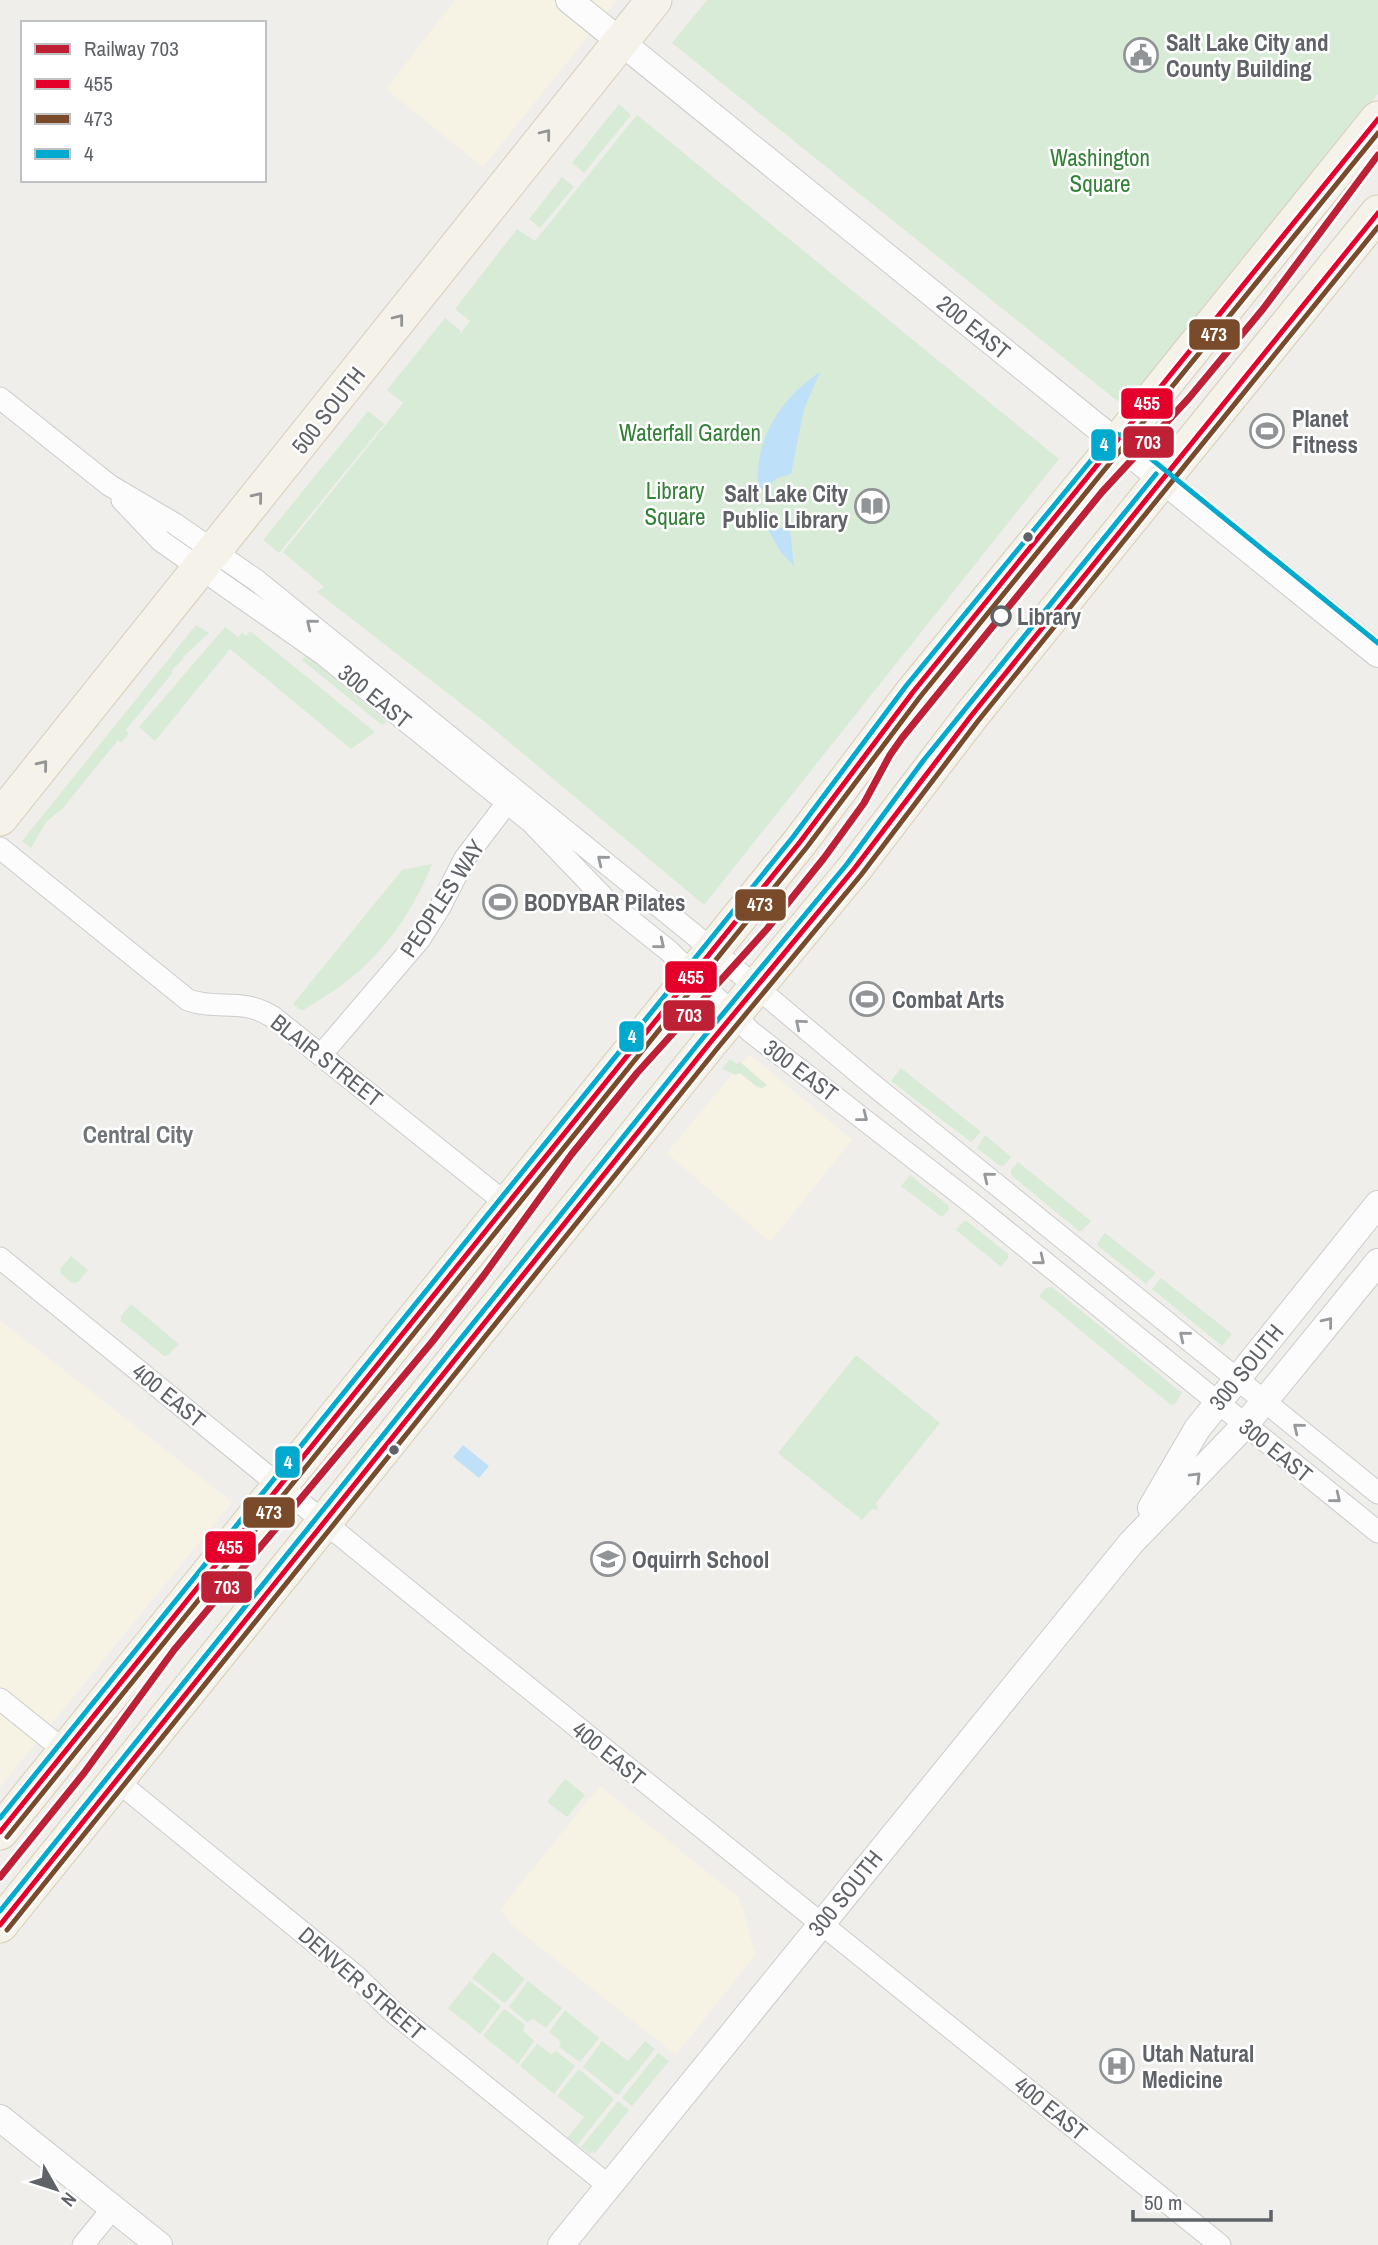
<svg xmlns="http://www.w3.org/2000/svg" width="1378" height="2245" viewBox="0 0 1378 2245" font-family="'Archivo Narrow',sans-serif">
<rect width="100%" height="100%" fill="#efeeea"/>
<path fill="#f7f3e4" d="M455 0H617L483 167 386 89Z
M749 1054 852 1140 770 1242 667 1153Z
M0 1320 232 1502 0 1787Z
M600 1786 738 1897 745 1916 755 1955 676 2055 512 1925 500 1909Z"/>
<path fill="#d8ebd6" d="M707 0H1378V94L1126 408 672 43Z
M619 104 631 115 584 173 572 163Z
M637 115 1059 459 704 905 490 726 317 592 324 587 283 552 403 403 387 390 445 318 461 331 457 338 470 321 455 309 517 229 535 241Z
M562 177 574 187 540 228 529 219Z
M368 411 384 424 279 553 263 540Z
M196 625 209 633 183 657 184 658 172 670 173 672 126 730 129 733 121 743 118 740 63 808 46 822 31 848 22 841Z
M225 627 238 637 242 633 246 636 250 631 375 732 351 749 230 649 155 741 139 727Z
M306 655 387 722 382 725 302 660Z
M432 864C414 910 383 955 343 984 330 994 315 1002 302 1011L293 1004 402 870Z
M730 1059 737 1064 740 1062 767 1085 762 1088 757 1087 740 1073 736 1075 722 1069Z
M901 1068 981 1132 971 1142 891 1081Z
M985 1135 1011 1157 1005 1165 1000 1166 977 1148Z
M1018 1162 1091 1221 1082 1231H1079L1011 1175V1170Z
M910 1175 948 1205 949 1210 942 1217 901 1186Z
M964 1221H967L1008 1254V1258L1001 1267 956 1230Z
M1105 1233 1156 1273 1146 1284 1098 1246V1242Z
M71 1256 88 1270 78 1282 72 1283 61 1274 60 1269Z
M1161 1278 1232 1334 1222 1346 1152 1289Z
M1052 1287 1182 1393 1175 1404 1171 1405 1039 1296 1046 1288Z
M131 1304 179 1344 168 1355 164 1356 121 1321V1316Z
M856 1355 940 1423 876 1503 878 1510 872 1509 862 1520 778 1453Z
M565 1779 585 1795 567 1817 547 1802Z
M493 1952 525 1979 506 2002 504 2003 472 1978Z
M470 1981 501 2006 480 2034 448 2008Z
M528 1981 562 2008 546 2028 533 2019 527 2022 509 2007Z
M503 2010H506L525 2025 523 2031 534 2041 518 2064 483 2036Z
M565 2010 599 2038 580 2062 559 2047 561 2042 549 2032Z
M602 2041 628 2061 645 2041 655 2049 618 2095 583 2067Z
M537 2044 551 2054 556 2051 575 2066 554 2094 520 2066Z
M658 2053 669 2061 632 2106 622 2098Z
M578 2070H580L614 2099 577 2145 567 2138 584 2117 557 2096Z
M618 2101 629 2110 595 2153 592 2151 590 2154 581 2147Z"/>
<path fill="#bfe0f9" d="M820 372 804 409 791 474 777 478 766 490 758 488C754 439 781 398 820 372Z
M768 518 777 527 790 530 794 566 780 551 763 520Z
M463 1445 489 1466 479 1478 453 1457Z"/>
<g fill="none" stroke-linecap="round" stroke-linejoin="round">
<g stroke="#cbcccc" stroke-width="23">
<path id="minor" d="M0 398 109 485 175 524 256 580 692 933 867 1080 1378 1493
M122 500 161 541 324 655 531 822 609 903 669 951 751 1032 969 1201 1378 1532
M0 848 188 1000C219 1011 241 997 273 1017L507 1204
M321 1055 420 939 440 907 465 858 507 803
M0 1258 448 1623 1220 2245
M0 1699 66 1752
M116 1780 356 1976 392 2011 609 2186
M83 2245 113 2208"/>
</g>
<g stroke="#cbcccc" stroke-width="28">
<path id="tertiary" d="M569 0 1378 654
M1151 1508 1197 1429 1378 1204
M0 2118 159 2245
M561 2245 1131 1543 1245 1425 1378 1262"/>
</g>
<g stroke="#d7ceb8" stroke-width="37">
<path id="primary" d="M0 818 654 0
M0 1832 800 842 913 692 1117 443 1378 119
M0 1925 709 1044 854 869 971 716 1378 213"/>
</g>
<use href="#minor" stroke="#fdfcfc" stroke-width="21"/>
<use href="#tertiary" stroke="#fdfcfc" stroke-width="26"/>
<use href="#primary" stroke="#f4f2e9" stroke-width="35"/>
<g stroke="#fff" stroke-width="10">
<path id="bus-1" d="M0 1832 800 842 913 692 1378 119
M0 1925 709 1044 854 869 971 716 1378 213"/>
</g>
<g stroke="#fff" stroke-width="10">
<path id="bus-2" d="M7 1837 807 847 920 697 1378 133
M7 1930 716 1050 861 875 978 721 1378 227"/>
</g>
<g stroke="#fff" stroke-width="10">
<path id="bus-3" d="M0 1818 793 837 906 686 1111 436 1117 434 1123 436 1378 643
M0 1911 702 1039 847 864 923 761 1156 474"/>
</g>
<use href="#bus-1" stroke="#e4002b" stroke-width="5"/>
<use href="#bus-2" stroke="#7a4b2a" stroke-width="5"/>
<use href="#bus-3" stroke="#00a9ce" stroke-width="5"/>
<g stroke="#fff" stroke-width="12">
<path id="rail-1" d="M0 1877 84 1773 174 1650 432 1342 484 1275 571 1155 637 1073 767 929 824 858 864 803 890 755 902 738 1102 492 1189 398 1263 309 1378 155"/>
</g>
<use href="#rail-1" stroke="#be2036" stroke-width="7"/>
</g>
<defs><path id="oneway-chevron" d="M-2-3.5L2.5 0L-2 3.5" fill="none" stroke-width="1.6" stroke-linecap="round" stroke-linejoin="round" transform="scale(1.75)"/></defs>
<g stroke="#939595">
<use href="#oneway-chevron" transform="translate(546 134) rotate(-52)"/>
<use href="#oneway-chevron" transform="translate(399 319) rotate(-52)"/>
<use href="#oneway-chevron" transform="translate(258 497) rotate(-51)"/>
<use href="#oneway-chevron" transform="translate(43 765) rotate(-51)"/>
</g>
<g stroke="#96999c">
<use href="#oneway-chevron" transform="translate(311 624) rotate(-141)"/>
<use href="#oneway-chevron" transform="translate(602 860) rotate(-141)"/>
<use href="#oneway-chevron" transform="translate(660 944) rotate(39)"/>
<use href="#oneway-chevron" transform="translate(800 1024) rotate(-140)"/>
<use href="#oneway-chevron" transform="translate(863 1117) rotate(38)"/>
<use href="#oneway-chevron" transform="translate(988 1177) rotate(-141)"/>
<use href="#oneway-chevron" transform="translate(1040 1260) rotate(39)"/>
<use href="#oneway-chevron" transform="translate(1328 1322) rotate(-51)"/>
<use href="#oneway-chevron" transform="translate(1184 1336) rotate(-141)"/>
<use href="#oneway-chevron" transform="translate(1298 1428) rotate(-141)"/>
<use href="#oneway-chevron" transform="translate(1196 1477) rotate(-45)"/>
<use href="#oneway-chevron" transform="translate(1336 1498) rotate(39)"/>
</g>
<defs>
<g id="civic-ring" transform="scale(1.75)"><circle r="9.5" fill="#fff" stroke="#919496" stroke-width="1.5"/><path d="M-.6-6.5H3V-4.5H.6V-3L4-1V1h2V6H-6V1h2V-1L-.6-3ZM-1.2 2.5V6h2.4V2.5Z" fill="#919496"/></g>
<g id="stadium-ring" transform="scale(1.75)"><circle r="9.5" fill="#fff" stroke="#919496" stroke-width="1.5"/><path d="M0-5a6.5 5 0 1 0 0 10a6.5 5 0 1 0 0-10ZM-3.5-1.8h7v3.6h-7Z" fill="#919496"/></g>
<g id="library-ring" transform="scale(1.75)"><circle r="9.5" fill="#fff" stroke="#919496" stroke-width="1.5"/><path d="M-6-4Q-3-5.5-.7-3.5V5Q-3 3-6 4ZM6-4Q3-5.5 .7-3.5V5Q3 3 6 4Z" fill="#919496"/></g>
<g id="school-ring" transform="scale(1.75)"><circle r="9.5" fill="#fff" stroke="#919496" stroke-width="1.5"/><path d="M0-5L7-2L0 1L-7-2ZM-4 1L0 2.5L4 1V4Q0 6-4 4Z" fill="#919496"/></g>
<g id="hospital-ring" transform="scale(1.75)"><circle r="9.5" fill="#fff" stroke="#919496" stroke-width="1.5"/><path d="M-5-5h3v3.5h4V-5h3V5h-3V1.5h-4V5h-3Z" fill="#919496"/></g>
</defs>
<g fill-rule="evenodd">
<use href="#civic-ring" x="1141" y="55"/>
<use href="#stadium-ring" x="1267" y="431"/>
<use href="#library-ring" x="872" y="506"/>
<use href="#stadium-ring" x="500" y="902"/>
<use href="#stadium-ring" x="867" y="999"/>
<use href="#school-ring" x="608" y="1559"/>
<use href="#hospital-ring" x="1117" y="2066"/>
</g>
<g fill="#5f6368" stroke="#fff" stroke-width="2.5">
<circle cx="1028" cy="537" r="6"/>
<circle cx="394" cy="1450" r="6"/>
</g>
<circle fill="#fff" stroke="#5f6368" stroke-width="3.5" cx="1001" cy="616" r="9"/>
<g text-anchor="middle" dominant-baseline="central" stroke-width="5" stroke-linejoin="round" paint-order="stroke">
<g font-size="23" font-weight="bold" fill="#5f6368" stroke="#fff" text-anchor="start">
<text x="1166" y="42">Salt Lake City and<tspan x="1166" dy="26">County Building</tspan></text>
<text x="1292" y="418">Planet<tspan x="1292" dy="26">Fitness</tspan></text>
<text x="848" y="493" text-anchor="end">Salt Lake City<tspan x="848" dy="26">Public Library</tspan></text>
<text x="524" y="902">BODYBAR Pilates</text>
<text x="892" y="999">Combat Arts</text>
<text x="632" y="1559">Oquirrh School</text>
<text x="1142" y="2053">Utah Natural<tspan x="1142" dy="26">Medicine</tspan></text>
</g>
<g font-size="23" fill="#348238" stroke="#fff">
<text x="1100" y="157">Washington<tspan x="1100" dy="26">Square</tspan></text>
<text x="690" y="432">Waterfall Garden</text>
<text x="675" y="490">Library<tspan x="675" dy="26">Square</tspan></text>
</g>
<g font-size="23" fill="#5f6368" stroke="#fff">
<text transform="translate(974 327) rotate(39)">200 EAST</text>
<text transform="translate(328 410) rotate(-52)">500 SOUTH</text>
<text transform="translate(375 696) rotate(39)">300 EAST</text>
<text transform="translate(442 898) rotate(-57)">PEOPLES WAY</text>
<text transform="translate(327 1060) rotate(38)">BLAIR STREET</text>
<text transform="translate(801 1070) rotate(37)">300 EAST</text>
<text transform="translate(1246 1367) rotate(-51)">300 SOUTH</text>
<text transform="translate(169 1395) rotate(39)">400 EAST</text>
<text transform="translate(1276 1450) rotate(39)">300 EAST</text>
<text transform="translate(609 1753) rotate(39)">400 EAST</text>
<text transform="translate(845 1893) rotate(-51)">300 SOUTH</text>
<text transform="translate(362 1983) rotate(41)">DENVER STREET</text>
<text transform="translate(1051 2108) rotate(39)">400 EAST</text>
</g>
<g font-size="23" font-weight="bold" fill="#5f6368" stroke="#fff" text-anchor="start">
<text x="1017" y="616">Library</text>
</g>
<g font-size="24" font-weight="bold" fill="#70757a" stroke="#fff">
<text x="138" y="1134">Central City</text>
</g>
</g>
<g stroke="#fff" stroke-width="2.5">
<rect x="1188" y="318" width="53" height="33" rx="7" fill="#7a4b2a"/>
<rect x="1120" y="387" width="54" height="33" rx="7" fill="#e4002b"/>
<rect x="1122" y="425" width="53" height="34" rx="7" fill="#be2036"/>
<rect x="1090" y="428" width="27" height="34" rx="7" fill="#00a9ce"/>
<rect x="734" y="888" width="53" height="34" rx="7" fill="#7a4b2a"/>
<rect x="664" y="960" width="54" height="34" rx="7" fill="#e4002b"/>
<rect x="662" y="999" width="54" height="33" rx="7" fill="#be2036"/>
<rect x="618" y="1020" width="27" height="33" rx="7" fill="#00a9ce"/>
<rect x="274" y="1445" width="27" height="34" rx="7" fill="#00a9ce"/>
<rect x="242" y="1496" width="54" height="33" rx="7" fill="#7a4b2a"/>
<rect x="204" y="1530" width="53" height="34" rx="7" fill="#e4002b"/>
<rect x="200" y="1570" width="53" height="34" rx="7" fill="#be2036"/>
</g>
<g font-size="19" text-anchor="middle" font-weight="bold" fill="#fff">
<text x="1214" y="341">473</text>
<text x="1147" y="410">455</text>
<text x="1148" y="449">703</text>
<text x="1104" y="451">4</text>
<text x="760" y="911">473</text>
<text x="691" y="984">455</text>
<text x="689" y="1022">703</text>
<text x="632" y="1043">4</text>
<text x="288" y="1469">4</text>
<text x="269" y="1519">473</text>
<text x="230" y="1554">455</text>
<text x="227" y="1594">703</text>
</g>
<rect x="21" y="21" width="245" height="161" fill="#ffffff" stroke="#bfc1c3" stroke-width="2"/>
<rect x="35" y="44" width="35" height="10" fill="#be2036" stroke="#bfc1c3" stroke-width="2"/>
<text x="84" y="56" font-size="21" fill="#5f6368">Railway 703</text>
<rect x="35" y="79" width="35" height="10" fill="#e4002b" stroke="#bfc1c3" stroke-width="2"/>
<text x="84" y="91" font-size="21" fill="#5f6368">455</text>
<rect x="35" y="114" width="35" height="10" fill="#7a4b2a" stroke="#bfc1c3" stroke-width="2"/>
<text x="84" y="126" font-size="21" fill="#5f6368">473</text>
<rect x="35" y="149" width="35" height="10" fill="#00a9ce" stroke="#bfc1c3" stroke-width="2"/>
<text x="84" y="161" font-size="21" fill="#5f6368">4</text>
<g transform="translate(56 2189) rotate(129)" stroke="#ffffff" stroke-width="5" paint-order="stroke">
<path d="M0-5L12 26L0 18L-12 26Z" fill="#5f6368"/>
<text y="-10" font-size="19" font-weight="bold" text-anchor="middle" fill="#5f6368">N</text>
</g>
<path d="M1133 2210v10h138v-10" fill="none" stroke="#5f6368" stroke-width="3.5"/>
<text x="1144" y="2210" font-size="21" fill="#5f6368" stroke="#ffffff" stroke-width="5" paint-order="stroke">50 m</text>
</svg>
